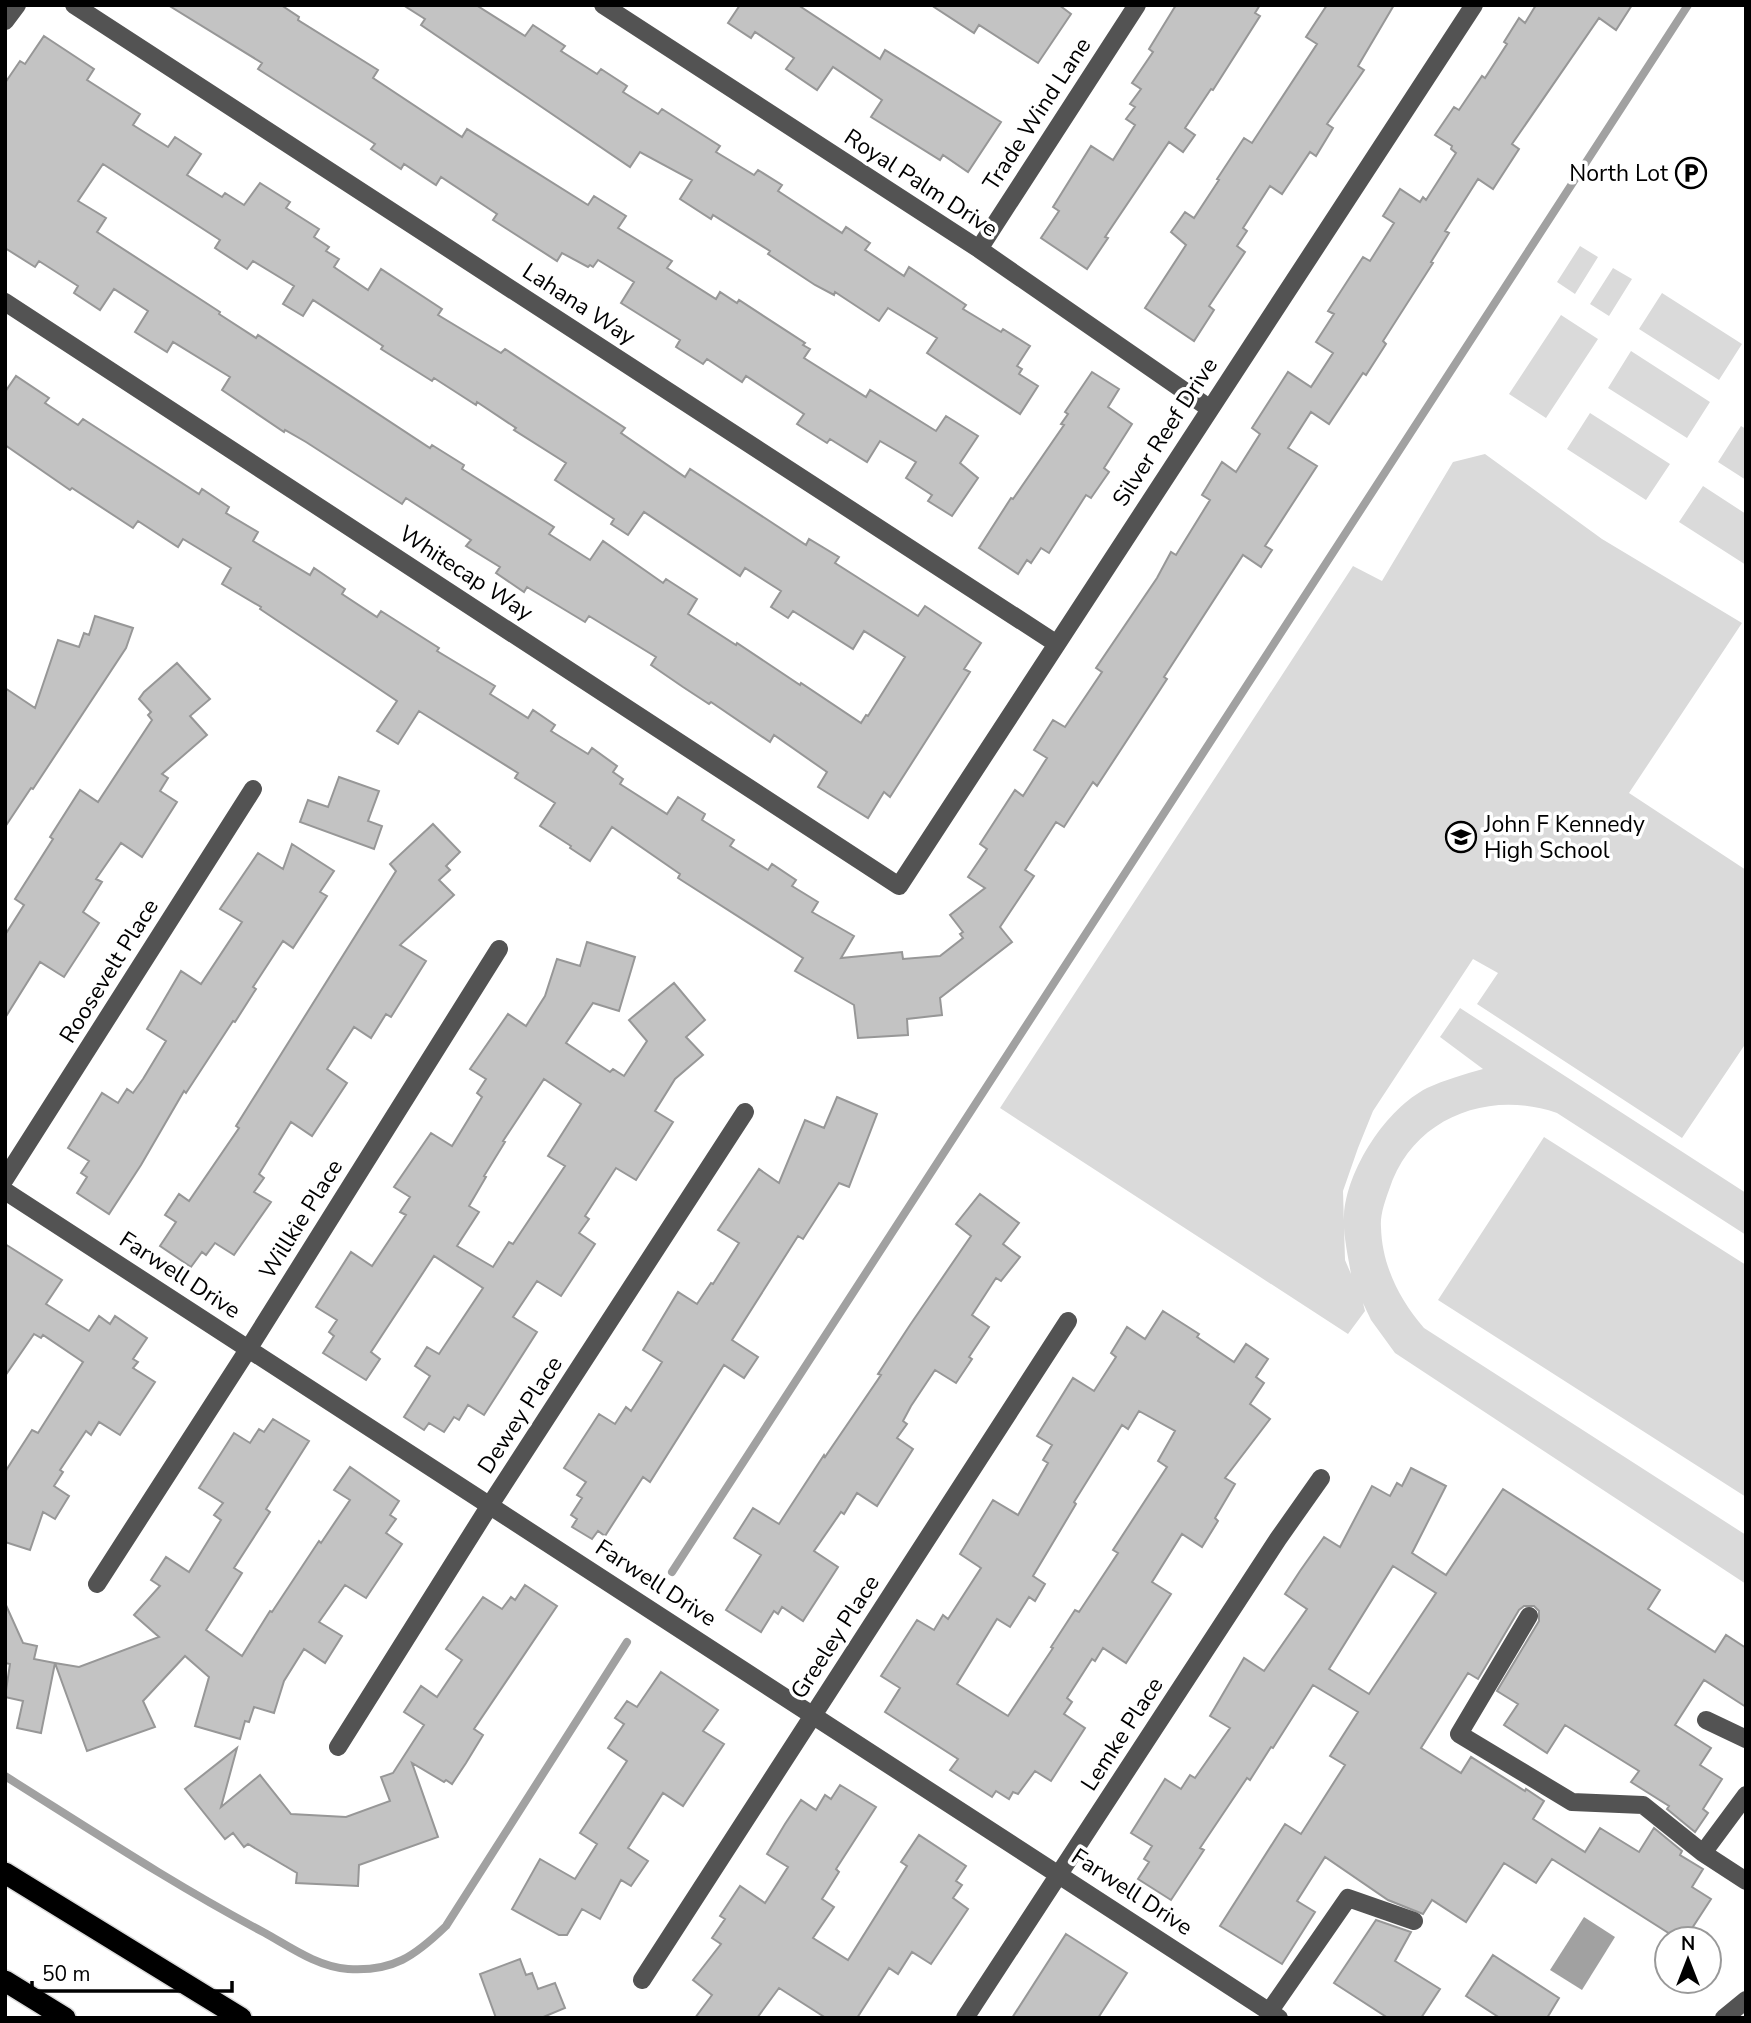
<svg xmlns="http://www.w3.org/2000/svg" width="1751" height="2023" viewBox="0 0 1751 2023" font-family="'Nunito Sans',sans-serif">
<rect width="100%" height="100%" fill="#fff"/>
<path fill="#dadada" d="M1580 246 1598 257 1575 294 1557 282Z
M1613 268 1632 279 1609 316 1590 304Z
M1662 293 1742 344 1719 380 1639 329Z
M1561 315 1598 339 1546 418 1509 394Z
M1631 351 1710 402 1687 438 1608 388Z
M1590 413 1670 464 1646 500 1567 449Z
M1741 426 1746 429V480L1718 462Z
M1485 454 1602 539 1742 623 1629 793 1746 870V1043L1682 1138 1477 1004 1498 973 1473 959 1373 1111 1358 1148 1343 1191 1345 1260 1351 1274C1348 1255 1343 1236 1344 1215 1347 1169 1386 1109 1427 1088 1445 1080 1464 1074 1483 1069L1440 1037 1460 1008 1746 1193V1235L1557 1113C1488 1089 1412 1118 1389 1190 1385 1201 1380 1215 1381 1227 1382 1265 1399 1299 1424 1328L1746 1535V1584L1395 1353 1371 1320 1363 1303 1365 1311 1348 1334 1000 1108 1353 566 1382 581 1453 462Z
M1703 486 1746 514V565L1679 522Z
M1544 1137 1746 1265V1497L1438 1300Z"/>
<path fill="#a1a1a1" d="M1584 1917 1615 1937 1582 1990 1550 1970Z"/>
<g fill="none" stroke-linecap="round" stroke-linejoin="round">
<path stroke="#a1a1a1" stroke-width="8" d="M672 1572 1688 5
M5 1776C91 1830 176 1886 265 1933 290 1947 318 1967 348 1969 393 1972 415 1956 446 1926L627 1642"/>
</g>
<path fill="#c3c3c3" stroke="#979797" stroke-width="2" fill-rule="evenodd" d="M168 5H281L299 17 298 20 378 70 373 78 462 137 467 129 588 205 594 196 626 216 618 228 672 261 667 268 716 299 720 292 737 303 739 300 805 343 803 345 810 349 804 358 866 397 870 390 936 431 946 416 978 436 960 463 978 478 952 516 928 501 932 495 906 478 916 462 880 441 867 462 830 439 827 443 797 424 804 414 746 376 742 382 707 359 703 364 676 347 680 340 621 303 634 282 598 260 593 267 590 265 588 267 562 253 557 261 493 220 497 214 441 177 436 185 404 164 401 169 371 149 375 144 258 69 262 63Z
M403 5H476L525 36 533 25 565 46 561 51 597 74 601 69 627 86 623 92 658 114 662 109 720 146 716 152 754 175 758 170 782 185 778 191 842 233 846 227 870 243 865 250 904 276 909 267 966 305 963 309 1001 332 1003 329 1030 346 1017 366 1022 369 1019 374 1038 386 1020 414 927 353 937 338 888 308 879 321 835 292 834 295 815 285 768 254 770 251 713 215 711 219 680 199 692 180 640 152 630 167 421 25 425 19Z
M740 5H798L880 59 885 50 1001 122 968 172 943 155 940 160 871 117 882 100 833 67 817 90 786 69 794 58 755 32 751 38 728 23Z
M931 5H1059L1071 14 1038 63 979 25 974 33Z
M1176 5H1260L1255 13 1260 16 1213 90 1211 89 1185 128 1195 135 1183 152 1169 142 1105 237 1108 238 1087 269 1041 238 1059 211 1053 207 1091 146 1113 160 1135 125 1126 119 1135 107 1130 104 1141 89 1132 83 1153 52 1149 49Z
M1327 5H1394L1358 66 1364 70 1327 124 1333 128 1316 156 1310 152 1282 194 1270 186 1243 228 1247 231 1237 246 1245 252 1209 306 1214 310 1194 341 1145 308 1186 245 1171 232 1185 212 1194 218 1219 180 1217 179 1244 138 1252 143 1317 44 1306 37Z
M1536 5H1632L1616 30 1599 18 1512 144 1519 149 1493 189 1478 179 1445 231 1449 233 1431 262 1433 263 1383 341 1386 344 1366 375 1363 373 1329 424 1311 412 1288 448 1317 466 1265 546 1272 550 1261 567 1243 555 1164 677 1167 679 1097 786 1093 782 1064 827 1056 822 1025 870 1034 876 1000 927 1012 942 940 998 942 1015 907 1019 908 1035 858 1038 854 1005 795 971 803 958 678 878 680 874 612 827 590 861 570 848 571 846 540 826 555 803 515 778 518 773 419 711 398 744 377 731 397 701 260 609 261 607 222 584 231 568 183 539 178 547 138 521 133 528 72 488 70 490 5 445V392L16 376 49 398 45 403 78 425 83 419 199 494 202 489 229 507 226 513 258 532 253 541 310 575 314 568 345 589 342 594 377 617 381 611 439 648 437 651 495 686 490 694 528 718 533 710 555 725 551 731 588 754 592 748 617 766 613 772 623 779 620 784 667 814 678 797 705 814 702 820 734 840 730 846 768 870 772 864 796 880 792 886 818 902 812 912 854 936 841 958 902 952 903 959 940 956 963 938 960 934 963 932 950 915 985 888 968 877 987 849 980 844 1015 790 1023 796 1047 758 1034 750 1053 720 1065 727 1102 672 1096 668 1157 578 1171 552 1176 555 1210 500 1202 495 1222 462 1236 472 1260 434 1252 428 1288 372 1311 387 1333 353 1316 342 1334 314 1328 311 1363 257 1370 261 1394 223 1383 216 1400 189 1420 202 1423 197 1426 200 1456 153 1451 149 1452 146 1435 135 1454 107 1459 110 1482 76 1485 78 1507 44 1504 42 1519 18 1525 23Z
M44 36 94 69 87 80 140 114 133 125 168 147 175 137 201 154 187 175 222 197 225 193 244 205 260 183 290 202 286 208 319 229 314 237 329 247 326 251 339 259 334 267 368 290 381 269 442 309 438 315 501 353 505 349 625 428 621 433 685 477 690 469 806 545 809 539 839 557 835 563 918 616 925 606 981 643 964 669 970 672 890 797 884 792 868 818 818 787 827 772 774 735 770 742 711 702 709 704 683 687 651 665 656 657 589 616 585 622 527 587 524 592 496 573 500 567 466 546 471 540 406 498 402 504 306 442 285 430 284 432 222 390 230 377 173 342 167 352 135 332 148 311 114 289 100 310 74 293 78 286 39 261 35 267 5 248V83L20 61 25 64ZM103 164 220 240 215 248 247 269 253 261 294 286 283 304 303 316 313 300 383 346 381 349 432 381 434 378 476 405 477 402 516 428 514 430 566 463 555 480 614 519 611 524 628 535 644 512 740 576 745 568 781 591 771 607 788 618 793 611 853 649 864 631 905 657 868 716 866 715 861 723 801 683 800 685 737 643 736 645 688 614 697 599 666 579 663 583 603 541 590 560 549 534 554 527 462 469 464 465 432 445 430 448 258 335 256 338 219 314 220 312 97 232 106 218 78 201Z
M1092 372 1119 389 1108 407 1132 424 1104 468 1109 472 1091 498 1086 495 1049 553 1041 548 1031 563 1027 560 1018 574 979 548 1011 498 1013 499 1064 425 1061 424 1068 414 1065 412Z
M95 616 133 628 126 648 33 789 31 788 5 827V688L35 708 58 640 79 647 84 633 89 635Z
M177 663 210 699 190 716 207 735 162 774 168 778 160 791 177 802 142 857 121 843 96 879 102 882 83 912 99 923 64 977 40 962 5 1018V935L24 905 15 899 53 839 50 837 80 790 98 802 152 720 148 715 151 712 139 699 144 692Z
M339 777 379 791 368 821 382 826 374 849 300 822 308 800 328 807Z
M433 824 460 852 446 866 450 870 439 880 454 895 400 945 426 961 391 1017 386 1014 371 1038 354 1027 327 1069 347 1083 312 1136 291 1122 259 1174 264 1178 254 1192 271 1202 234 1255 215 1243 206 1255 202 1252 191 1267 160 1246 176 1222 165 1215 179 1194 189 1201 239 1128 236 1126 396 871 390 864Z
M292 844 334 871 320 892 327 896 293 948 283 941 253 987 256 989 235 1022 233 1021 186 1093 184 1091 141 1165 109 1214 77 1193 87 1177 81 1173 89 1161 68 1148 102 1093 118 1103 127 1089 133 1093 143 1079 166 1041 147 1029 181 971 201 984 242 922 220 909 258 853 283 869Z
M587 942 635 957 619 1011 593 1003 566 1043 610 1072 613 1069 624 1076 647 1041 629 1020 674 983 705 1020 686 1037 703 1055 675 1079 655 1111 673 1122 636 1180 616 1168 585 1216 589 1219 579 1233 595 1244 561 1296 537 1281 513 1317 537 1332 484 1415 468 1405 459 1420 454 1417 444 1432 429 1423 424 1430 404 1417 430 1376 415 1366 427 1347 439 1354 483 1288 434 1256 371 1352 380 1359 366 1380 323 1353 334 1336 329 1332 337 1320 316 1307 351 1252 372 1266 406 1215 400 1212 410 1197 394 1187 431 1133 452 1146 482 1097 477 1093 486 1079 470 1069 508 1014 526 1026 545 996 557 959 580 966ZM544 1079 581 1104 548 1156 565 1166 513 1244 509 1242 493 1267 457 1246 479 1212 469 1206 486 1177 484 1176 505 1142 503 1141Z
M837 1097 877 1114 849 1187 839 1183 803 1239 798 1236 732 1340 758 1357 744 1378 724 1365 650 1482 643 1477 605 1536 598 1531 592 1539 572 1527 577 1519 571 1515 582 1498 577 1495 586 1482 564 1468 599 1414 615 1424 626 1407 631 1411 654 1375 662 1362 643 1350 678 1292 697 1304 711 1283 713 1284 739 1243 718 1230 759 1169 779 1183 805 1120 824 1128Z
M980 1194 1019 1223 1003 1244 1020 1257 1001 1281 996 1278 972 1315 989 1327 969 1357 972 1359 956 1383 935 1370 911 1406 903 1421 907 1424 897 1438 913 1449 877 1506 857 1493 844 1514 841 1512 814 1551 838 1567 803 1621 782 1607 778 1614 774 1611 761 1632 726 1610 761 1555 734 1538 753 1508 779 1524 824 1455 825 1457 881 1375 878 1374 910 1325 971 1236 956 1224Z
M5 1244 62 1280 46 1304 89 1331 99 1316 110 1324 115 1316 147 1338 133 1359 138 1362 133 1368 155 1382 120 1435 99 1422 91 1435 86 1431 60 1470 63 1472 54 1486 69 1496 55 1519 43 1512 30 1550 5 1542V1472L32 1430 38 1433 83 1362 43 1335 41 1338 34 1334 5 1376Z
M1163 1311 1199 1334 1197 1337 1234 1362 1246 1344 1268 1359 1256 1377 1264 1383 1250 1404 1270 1419 1225 1478 1235 1484 1215 1518 1218 1521 1202 1547 1182 1534 1152 1582 1171 1594 1126 1663 1103 1648 1095 1661 1092 1659 1067 1698 1072 1702 1064 1714 1085 1728 1051 1781 1035 1771 1018 1794 1013 1792 1009 1799 996 1791 992 1797 950 1770 958 1759 885 1712 900 1688 881 1676 917 1620 934 1630 943 1615 948 1619 981 1568 960 1554 993 1500 1018 1515 1048 1463 1043 1460 1052 1445 1037 1436 1073 1378 1094 1391 1116 1357 1111 1353 1127 1327 1145 1339ZM1139 1411 1175 1431 1158 1461 1167 1467 1113 1550 1118 1553 1079 1612 1075 1610 1051 1647 1053 1648 1008 1716 957 1684 997 1619 1010 1627 1029 1597 1035 1601 1045 1584 1033 1576 1076 1504 1074 1502 1122 1425 1128 1429Z
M273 1419 309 1441 266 1509 270 1512 234 1568 242 1573 206 1630 242 1656 270 1611 272 1612 319 1541 321 1543 350 1500 334 1490 350 1467 399 1501 390 1515 396 1519 386 1533 402 1544 366 1598 345 1585 319 1622 342 1636 325 1663 304 1649 284 1681 274 1713 254 1707 249 1722 245 1721 240 1739 195 1726 209 1677 185 1656 143 1701 155 1727 87 1751 55 1663 79 1667 159 1637 134 1615 160 1586 151 1580 166 1557 189 1572 221 1520 214 1515 223 1503 199 1488 234 1433 250 1443 259 1429 264 1432Z
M1411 1468 1446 1486 1412 1553 1446 1575 1503 1489 1660 1590 1648 1609 1715 1652 1726 1635 1746 1648V1707L1704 1680 1675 1725 1711 1748 1700 1765 1722 1779 1703 1809 1708 1813 1695 1832 1667 1809 1669 1806 1631 1782 1639 1771 1565 1725 1547 1753 1504 1725 1518 1704 1497 1691 1539 1621V1611L1534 1606H1524L1519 1610 1478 1679 1468 1673 1421 1748 1461 1773 1471 1757 1525 1791 1526 1789 1544 1801 1533 1819 1585 1852 1600 1828 1639 1852 1654 1828 1682 1851 1680 1855 1703 1869 1692 1887 1711 1899 1685 1939H1678L1552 1859 1536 1883 1504 1863 1466 1922 1432 1900 1423 1914 1388 1900 1325 1857 1297 1901 1315 1912 1282 1964 1220 1926 1285 1824 1301 1834 1345 1765 1330 1756 1358 1712 1313 1685 1273 1748 1271 1747 1250 1780 1247 1778 1200 1848 1204 1850 1171 1900 1138 1879 1149 1862 1144 1859 1152 1846 1131 1833 1165 1779 1181 1789 1190 1775 1195 1778 1230 1728 1210 1716 1244 1658 1264 1671 1307 1609 1285 1594 1300 1571 1324 1537 1340 1547 1372 1486 1390 1496 1397 1483 1402 1486ZM1393 1566 1436 1593 1369 1694 1329 1669Z
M525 1585 557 1606 474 1729 483 1735 466 1763 452 1784 446 1780 444 1782 412 1763 438 1837 359 1865 358 1886 296 1883 297 1873 248 1844 244 1847 233 1833 225 1839 185 1789 237 1748 221 1807 260 1775 291 1814 346 1817 390 1801 381 1777 393 1773 424 1725 404 1712 421 1686 437 1697 462 1660 446 1649 483 1597 502 1609 511 1597 515 1600Z
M5 1603 23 1643 37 1646 34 1659 55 1663 41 1733 17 1728 23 1701 5 1697 10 1664 5 1663Z
M661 1672 718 1710 703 1731 724 1744 683 1806 663 1793 628 1848 648 1861 631 1886 621 1880 600 1919 582 1909 567 1935H559L512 1909 540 1859 575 1879 597 1844 580 1833 627 1761 608 1748 624 1724 615 1718 627 1701 637 1707Z
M840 1785 876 1807 836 1869 839 1872 822 1899 834 1907 813 1938 848 1960 907 1866 901 1862 919 1835 966 1866 956 1881 962 1885 953 1898 968 1909 931 1964 912 1952 898 1974 889 1968 857 2018H826L779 1988 757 2018H695L712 1995 693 1980 721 1944 712 1938 725 1919 720 1916 740 1886 765 1903 788 1867 767 1854 785 1824 801 1800 816 1810 825 1795 831 1799Z
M1376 1920 1411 1932 1395 1961 1440 1989 1421 2018H1388L1334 1983Z
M1066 1934 1127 1973 1098 2018H1012Z
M1493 1955 1559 1998 1547 2018H1500L1466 1996Z
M520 1959 526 1975 532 1973 538 1989 555 1983 565 2008 541 2018H496L480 1974Z"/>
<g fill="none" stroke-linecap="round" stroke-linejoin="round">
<g stroke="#dbdbdb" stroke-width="24">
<path id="highway" d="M5 1873 241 2018
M5 1981 65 2018"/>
</g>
<path stroke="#535353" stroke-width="18" d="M74 5 1057 644
M603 5 979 249 1209 408
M5 21 17 5
M979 249 1137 5
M5 302 899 886 1474 5
M5 1179 253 789
M5 1191 1279 2018
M97 1584 249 1348 499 949
M1529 1616 1459 1734 1572 1802 1643 1805 1703 1853 1746 1881
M1706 1720 1746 1739
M338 1747 490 1505 745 1112
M1703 1853 1746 1795
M642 1980 1068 1321
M1269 2012 1348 1898 1414 1921
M965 2018 1278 1539 1321 1478
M1724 2018 1746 2000"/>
<use href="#highway" stroke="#000" stroke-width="21"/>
</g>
<defs>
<g id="parking-ring" transform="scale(1.575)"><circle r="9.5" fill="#fff" stroke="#000" stroke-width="1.5"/><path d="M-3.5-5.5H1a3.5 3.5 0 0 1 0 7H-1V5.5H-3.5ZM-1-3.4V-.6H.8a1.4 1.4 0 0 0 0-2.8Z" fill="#000"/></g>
<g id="school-ring" transform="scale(1.575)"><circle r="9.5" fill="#fff" stroke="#000" stroke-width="1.5"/><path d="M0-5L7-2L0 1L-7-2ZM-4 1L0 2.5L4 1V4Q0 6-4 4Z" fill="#000"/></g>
</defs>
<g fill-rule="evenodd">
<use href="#parking-ring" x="1691" y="173"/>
<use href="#school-ring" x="1461" y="837"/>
</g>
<g text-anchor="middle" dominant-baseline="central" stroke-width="7" stroke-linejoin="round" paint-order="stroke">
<g font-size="23" fill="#000" stroke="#fff">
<text transform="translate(1037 114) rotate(-57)">Trade Wind Lane</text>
<text transform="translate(921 183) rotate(33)">Royal Palm Drive</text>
<text transform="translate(579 304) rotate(33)">Lahana Way</text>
<text transform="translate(1165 432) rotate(-57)">Silver Reef Drive</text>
<text transform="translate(466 573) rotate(33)">Whitecap Way</text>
<text transform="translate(109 971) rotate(-58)">Roosevelt Place</text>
<text transform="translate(301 1219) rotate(-58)">Willkie Place</text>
<text transform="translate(180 1275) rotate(33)">Farwell Drive</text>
<text transform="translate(520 1415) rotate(-57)">Dewey Place</text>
<text transform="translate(656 1583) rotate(33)">Farwell Drive</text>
<text transform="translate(835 1637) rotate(-57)">Greeley Place</text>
<text transform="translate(1122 1734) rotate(-57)">Lemke Place</text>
<text transform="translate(1132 1892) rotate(33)">Farwell Drive</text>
</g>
<g font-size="23" fill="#000" stroke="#fff" text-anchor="end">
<text x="1668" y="173">North Lot</text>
<text x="1484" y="824" text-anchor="start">John F Kennedy<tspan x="1484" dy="26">High School</tspan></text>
</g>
</g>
<rect width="1751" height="2023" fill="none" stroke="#000000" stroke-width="14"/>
<g transform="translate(1688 1960)"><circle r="33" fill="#ffffff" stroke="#999999" stroke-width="2"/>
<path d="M0-5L12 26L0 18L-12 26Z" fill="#000000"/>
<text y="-10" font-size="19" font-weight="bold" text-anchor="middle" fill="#000000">N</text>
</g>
<path d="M32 1981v10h200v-10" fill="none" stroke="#000000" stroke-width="3.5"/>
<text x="42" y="1981" font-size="21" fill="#000000" stroke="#ffffff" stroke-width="5" paint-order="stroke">50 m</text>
</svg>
